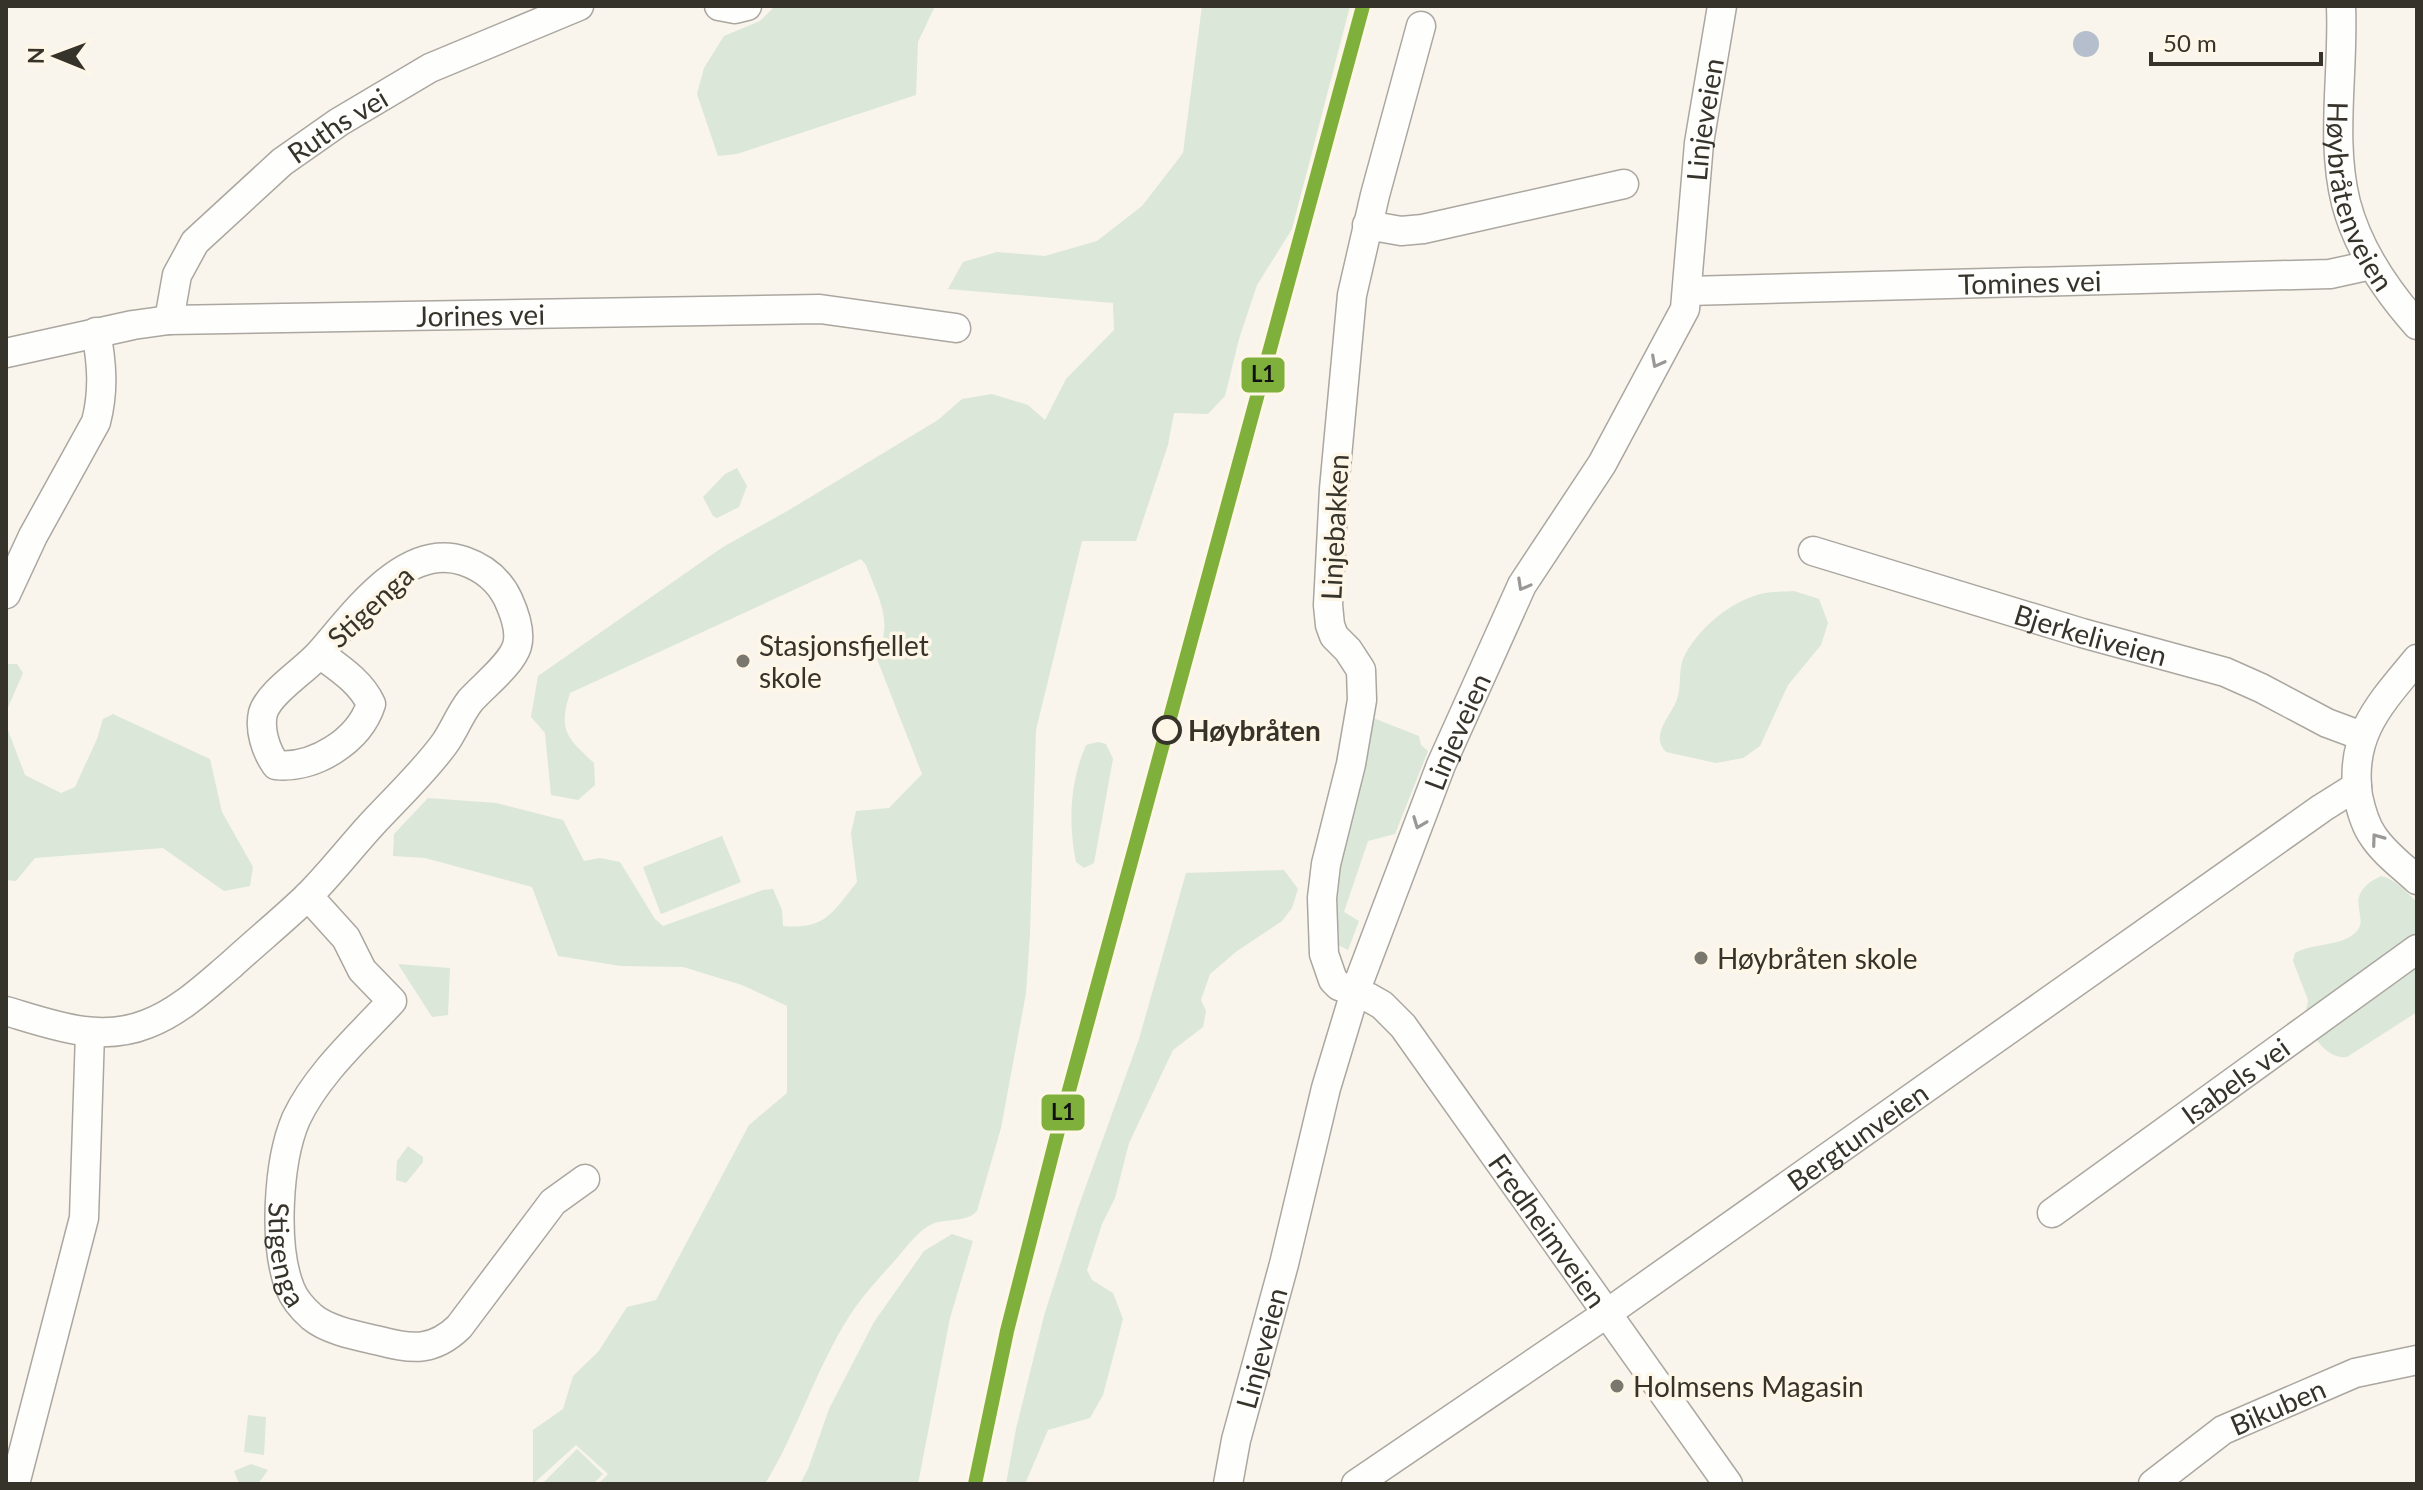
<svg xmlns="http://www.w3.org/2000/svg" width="2423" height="1490" viewBox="0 0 2423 1490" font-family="Lato,sans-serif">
<rect width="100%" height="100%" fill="#f9f5ec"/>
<path fill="#dae7d9" d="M775 6H935L918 42 916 95 737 154 718 156 697 94 704 68 724 36 760 21Z
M1202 6H1350L1292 229 1257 285 1239 339 1225 396 1208 414 1174 413 1168 445 1136 541H1082L1036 730 1030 934 1026 993 1001 1128 977 1211C966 1223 947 1218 932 1224 919 1230 906 1247 897 1258 881 1276 863 1295 850 1315 816 1368 798 1430 765 1484H598L608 1474 576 1445 533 1484V1430L563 1409 573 1376 598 1352 627 1307 656 1300 749 1125 787 1093V1006L742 985 683 967 621 966 558 956 532 887 425 858 393 856 394 834 428 798 496 803 563 820 584 861 600 858 620 862 655 919 663 926 763 890 773 889 782 910 783 926C825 930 833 912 857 882L851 833 856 811 889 808 922 774 875 654C896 626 877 594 866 565L861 559 570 693C558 731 567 738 594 763L595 785 578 800 551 795 545 733 531 717 538 676 723 547 789 510 938 420 962 399 992 394 1028 405 1045 420 1066 379 1114 330 1113 303 948 289 963 262 997 252 1045 256 1097 241 1142 206 1183 153Z
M737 468 747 486 739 507 717 518 713 516 703 497 725 474Z
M1794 591 1819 599 1828 623 1821 645 1788 685 1760 746 1743 758 1716 763 1666 752C1650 736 1669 718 1676 702 1682 689 1678 672 1683 659 1696 631 1727 604 1757 595 1768 591 1783 592 1794 591Z
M6 664H17L23 673 6 712Z
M113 714 210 759 222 812 253 867 250 886 224 891 163 848 35 858 16 881 6 880V725L25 775 61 793 75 787 97 739 103 719Z
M1373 718 1419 736 1421 745 1428 751 1395 834 1368 841 1344 912 1359 921 1348 950 1336 944 1335 890 1344 837 1362 781 1361 768 1369 749Z
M1098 742 1106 744 1113 759 1094 863 1084 868 1076 862C1068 822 1070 782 1086 745Z
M722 836 741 882 661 914 643 867Z
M1284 870 1298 889 1292 908 1282 921 1237 951 1210 974 1201 1000 1206 1011 1203 1027 1173 1050 1129 1143 1115 1198 1102 1224 1087 1270 1092 1280 1113 1293 1123 1319 1103 1395 1090 1418 1048 1430 1025 1484H1006L1016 1429 1044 1316 1078 1208 1139 1039 1186 873Z
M2381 876C2396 879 2406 892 2417 902V1012L2347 1057C2326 1059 2316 1038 2304 1023L2308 1000 2293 961 2295 953C2313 943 2342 946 2355 933 2373 917 2338 897 2381 876Z
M398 964 450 968 448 1015 432 1017Z
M408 1146 423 1157V1162L406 1183 396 1180 397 1161Z
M952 1234 973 1241 950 1318 918 1484H800L808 1469 829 1409 874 1322 924 1251Z
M248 1415 266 1417 264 1455 244 1452Z
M577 1449 603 1474 593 1484H542Z
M251 1464 268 1470 258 1484H239L234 1471Z"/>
<path fill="#b4becc" d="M2073 44a13 13 0 1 1 26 0a13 13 0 1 1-26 0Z"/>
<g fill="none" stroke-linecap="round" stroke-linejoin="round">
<g stroke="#aba7a0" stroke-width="31">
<g id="minor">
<path d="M719 6 735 9 747 6"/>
<path id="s1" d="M2341 6C2344 71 2330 140 2346 203 2358 249 2386 290 2417 325"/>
<path id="s2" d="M1421 26 1375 195 1352 295 1334 489 1328 605 1330 625 1334 636 1348 650 1361 670 1362 700 1351 764 1326 864 1322 898 1324 954 1333 980 1339 986 1368 997 1382 1005 1403 1026 1728 1484"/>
<path d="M1367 225 1401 231 1423 229 1624 184"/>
<path id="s3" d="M1688 291 2330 274 2371 265"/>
<path id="s4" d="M169 320 177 275 195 242 282 162 339 122 430 68 579 6"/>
<path id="s5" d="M6 353 133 325 169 320 820 309 956 328"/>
<path id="s6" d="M1813 551 2082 633 2225 672 2261 688 2327 723 2362 736"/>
<path d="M6 594 33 536 96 422C104 391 102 363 96 332"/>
<path d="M2417 659C2381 703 2349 734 2358 796 2361 810 2365 825 2373 836 2384 853 2402 866 2417 880"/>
<path id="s7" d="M308 896 346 938 362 970 392 1001C359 1037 317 1074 296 1119 278 1161 273 1245 290 1288 294 1299 303 1309 312 1317 329 1331 359 1336 380 1341 413 1350 434 1351 459 1327L553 1202 585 1179"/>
<path d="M6 1011C53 1025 99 1043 147 1024 179 1012 205 987 231 965 256 942 283 920 308 896 330 874 350 848 372 824 396 798 424 772 445 743 454 730 460 714 470 701 483 686 511 665 517 646 521 632 514 612 508 599 499 580 484 568 464 561 406 541 355 613 321 652 306 670 269 692 263 713 259 730 266 751 276 765 314 769 359 741 371 704 361 682 339 668 320 654"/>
<path id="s8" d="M2052 1213 2417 949"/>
<path d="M15 1484 84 1218 90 1033"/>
<path id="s9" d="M1228 1484 1236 1440 1284 1264 1326 1088 1355 992 1441 765 1522 585 1602 464 1685 309 1699 143 1722 6"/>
<path id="s10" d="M1356 1484 1606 1314 2322 808 2357 786"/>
<path id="s11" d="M2153 1484 2223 1430 2355 1373 2417 1360"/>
</g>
</g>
<use href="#minor" stroke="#fefefc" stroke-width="28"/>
<g stroke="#fef6e7" stroke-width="20">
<path id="rail-1" d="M975 1484 1007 1331 1058 1131 1363 6"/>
</g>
<use href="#rail-1" stroke="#80b03c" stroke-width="14"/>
</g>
<defs><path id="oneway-chevron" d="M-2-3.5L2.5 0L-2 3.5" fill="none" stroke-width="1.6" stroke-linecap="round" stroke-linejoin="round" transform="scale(2)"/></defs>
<g stroke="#9a9894">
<use href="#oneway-chevron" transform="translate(1657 362) rotate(118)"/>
<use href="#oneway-chevron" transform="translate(1523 585) rotate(119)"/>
<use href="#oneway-chevron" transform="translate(1419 823) rotate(111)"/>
<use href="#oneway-chevron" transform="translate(2377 839) rotate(-126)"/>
</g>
<g fill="#7a776f" stroke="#fef6e7" stroke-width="3">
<circle cx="743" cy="661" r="8"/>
<circle cx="1701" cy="958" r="8"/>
<circle cx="1617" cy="1386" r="8"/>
</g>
<circle fill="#fef6e7" stroke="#36332b" stroke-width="4" cx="1167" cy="730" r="13"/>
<g text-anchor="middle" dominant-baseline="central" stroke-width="7" stroke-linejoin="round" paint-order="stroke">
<g font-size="28" fill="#36332b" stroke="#fef6e7">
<text stroke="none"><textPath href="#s9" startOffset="1460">Linjeveien</textPath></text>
<text stroke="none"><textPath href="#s4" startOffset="268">Ruths vei</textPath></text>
<text stroke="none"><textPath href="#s1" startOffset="194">Høybråtenveien</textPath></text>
<text stroke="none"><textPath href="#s3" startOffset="342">Tomines vei</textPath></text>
<text stroke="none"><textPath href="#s5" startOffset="478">Jorines vei</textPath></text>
<text transform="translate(1334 527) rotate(-87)">Linjebakken</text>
<text transform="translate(370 606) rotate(-43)">Stigenga</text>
<text stroke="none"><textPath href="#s6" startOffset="290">Bjerkeliveien</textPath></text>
<text stroke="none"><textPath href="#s9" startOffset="788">Linjeveien</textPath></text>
<text stroke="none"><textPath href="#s8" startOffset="226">Isabels vei</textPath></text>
<text stroke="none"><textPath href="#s10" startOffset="610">Bergtunveien</textPath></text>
<text stroke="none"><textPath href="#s2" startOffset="1316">Fredheimveien</textPath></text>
<text stroke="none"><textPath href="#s7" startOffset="426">Stigenga</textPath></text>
<text stroke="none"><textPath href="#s9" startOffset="140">Linjeveien</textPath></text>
<text stroke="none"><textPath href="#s11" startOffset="148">Bikuben</textPath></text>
</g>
<g font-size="28" fill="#36332b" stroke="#fef6e7" text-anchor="start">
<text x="759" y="645">Stasjonsfjellet<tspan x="759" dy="32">skole</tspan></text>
<text x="1717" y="958">Høybråten skole</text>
<text x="1633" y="1386">Holmsens Magasin</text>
</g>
<g font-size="28" font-weight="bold" fill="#36332b" stroke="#fef6e7" text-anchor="start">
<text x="1188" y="730">Høybråten</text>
</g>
</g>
<g stroke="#fef6e7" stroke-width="3">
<rect x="1240" y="356" width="46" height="38" rx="8" fill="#80b03c"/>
<rect x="1040" y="1093" width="46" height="39" rx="8" fill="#80b03c"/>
</g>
<g font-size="22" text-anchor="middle" font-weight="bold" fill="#111">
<text x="1263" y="382">L1</text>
<text x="1063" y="1120">L1</text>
</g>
<rect width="2423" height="1490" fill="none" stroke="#36332b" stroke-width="16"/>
<g transform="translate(56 56) rotate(271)" stroke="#fef6e7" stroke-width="6" paint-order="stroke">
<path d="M0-6L14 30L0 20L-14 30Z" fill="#36332b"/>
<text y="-12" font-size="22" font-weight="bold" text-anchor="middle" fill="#36332b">N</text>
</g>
<path d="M2151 52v12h170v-12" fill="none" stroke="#36332b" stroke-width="4"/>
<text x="2163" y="52" font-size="24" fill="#36332b" stroke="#fef6e7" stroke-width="6" paint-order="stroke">50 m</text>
</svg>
